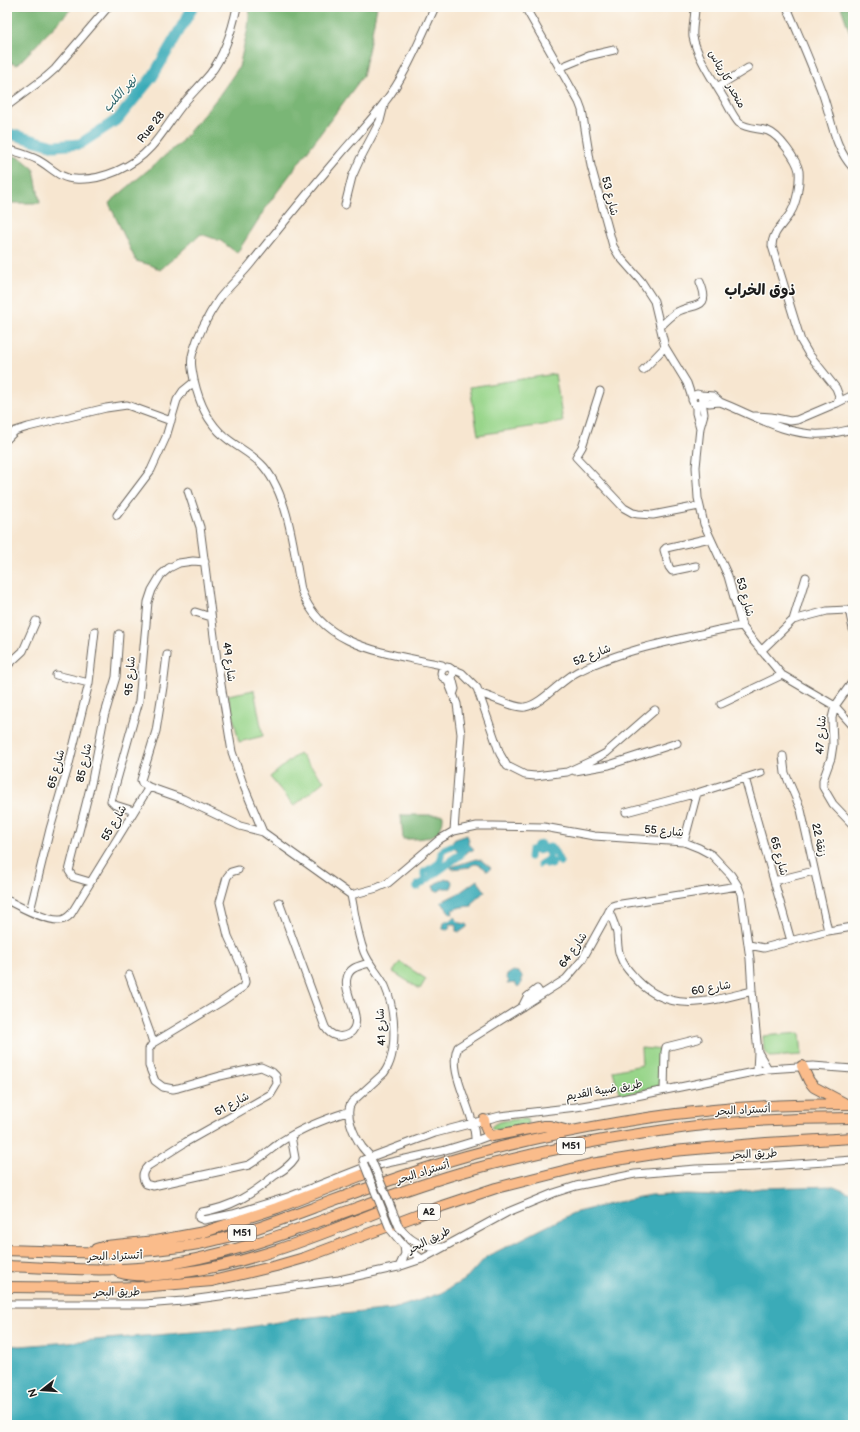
<svg xmlns="http://www.w3.org/2000/svg" width="860" height="1432" viewBox="0 0 860 1432" font-family="'Balsamiq Sans','Playpen Sans Arabic',sans-serif">
<rect width="100%" height="100%" fill="#fdfcf7"/>
<filter id="ink" filterUnits="userSpaceOnUse"><feTurbulence type="fractalNoise" baseFrequency=".025" numOctaves="2"/><feDisplacementMap in="SourceGraphic" scale="8" xChannelSelector="R" yChannelSelector="G"/><feConvolveMatrix kernelMatrix="1 2 1 2 8 2 1 2 1" color-interpolation-filters="sRGB"/></filter>
<filter id="wash" filterUnits="userSpaceOnUse"><feTurbulence type="fractalNoise" baseFrequency=".012" numOctaves="4" result="noise"/><feDisplacementMap in="SourceGraphic" scale="16" xChannelSelector="R" yChannelSelector="G"/><feGaussianBlur stdDeviation="0.9" result="paint"/><feColorMatrix in="noise" values="0 0 0 0 0 0 0 0 0 0 0 0 0 0 0 0 0 1.4 0 .05"/><feComposite in="paint" operator="in"/></filter>
<g filter="url(#wash)">
<rect width="100%" height="100%" fill="#f7e6d0"/>
<path fill="#98d58a" stroke="#5a7853" d="M555 374 563 422 478 435 470 387Z
M254 690 263 736 239 742 228 695Z
M299 753 324 781 294 806 270 777Z
M400 962 426 979 420 989 393 972Z
M800 1033 802 1055 770 1057 764 1051 763 1036Z
M641 1048 663 1050 659 1086 620 1096 613 1071 642 1065Z
M520 1119H527L528 1124 498 1130 493 1129 491 1127C498 1120 510 1120 520 1119Z"/>
<path fill="#7ab676" stroke="#4b6949" d="M7 7H73L17 65 7 61Z
M250 7H377L363 76 269 203 237 253 221 241 201 234 160 270 151 265 136 261 109 203 180 143 218 97 239 67 248 28Z
M841 7H853V42Z
M7 154 21 158 34 169 40 203H7Z
M401 815H443C444 840 422 839 403 839Z"/>
<path fill="#3babb8" stroke="#2c646a" d="M7 128 27 134 25 143 7 138Z
M467 835 469 840 467 843 469 844 474 849 471 851 470 850 462 857 453 845V840Z
M476 859 481 860 491 868 488 871C482 867 476 860 470 867L452 869 451 867Z
M446 879H450L453 883 451 888H443L439 891H435L433 886 436 883Z
M477 880 485 891 473 902 472 906 461 907 452 910 453 913 451 914 441 902 459 893Z
M454 917 460 923 467 924V927L460 932 456 931V924H450V928L447 930 443 929V925L445 921H449Z
M513 971 518 972 522 976V983L518 987 515 983 507 984 509 981 506 977 507 975Z
M834 1186 853 1194V1425H7V1345L20 1346 243 1328 302 1318 393 1309 441 1293 467 1278 486 1257 573 1213 613 1203 650 1196 685 1194 714 1195 761 1188Z"/>
<g fill="none" stroke-linecap="round" stroke-linejoin="round">
<path stroke="#3babb8" stroke-width="2" d="M429 875C435 873 437 868 442 864 447 860 453 858 459 853
M416 883 427 877 432 871 444 865 449 858 458 852"/>
<path stroke="#3babb8" stroke-width="7" d="M530 857 531 850C536 850 540 853 543 848L542 844 537 845 535 849 536 850C538 851 540 851 542 849L541 845H538L536 849 538 850C542 850 546 848 550 847L553 849 554 852 550 854 548 853 547 851 548 849C555 848 557 856 560 862
M540 864 549 859 553 862 552 865 547 864
M424 876V872C432 867 443 864 441 853L444 849 453 845
M417 887 461 855"/>
<path stroke="#3babb8" stroke-width="11" d="M7 133 54 146 80 144 118 119 153 76 193 7"/>
</g>
</g>
<g filter="url(#ink)">
<g fill="none" stroke-linecap="round" stroke-linejoin="round">
<g stroke="#69635b" stroke-width="9">
<path id="minor" d="M435 7C420 39 406 75 384 103 370 122 354 138 339 156 309 191 280 227 252 262 242 275 229 286 219 299 209 314 198 334 193 352 190 361 192 370 194 380 199 402 207 422 225 437 238 448 253 454 264 467 289 497 294 552 301 590 322 646 381 652 432 663L442 665 445 668
M525 7 579 102 582 110 591 166 613 246 619 256 641 281 654 301 665 347 687 383 692 398
M695 7C695 17 692 28 693 37 697 57 716 85 726 102 730 109 734 118 739 123 747 129 759 128 768 131 779 135 797 160 799 171 800 183 797 202 791 212 784 224 772 232 772 246L801 341 808 353 836 388 839 396 837 403 797 420 790 421 771 417 755 416
M787 7C799 36 812 65 823 95 832 121 834 147 853 168
M559 68 588 56 614 50
M717 87 748 68
M7 106 46 77 55 69 108 7
M7 149C17 152 29 155 38 160 51 167 60 179 75 179 102 181 133 167 151 147 162 135 170 121 180 108 189 96 200 86 210 74 225 54 232 31 237 7
M345 205 352 177 360 159 380 121 384 105
M660 327C665 322 671 316 677 312 694 303 712 310 700 282
M643 370 665 347
M600 391 582 447 576 457 624 508 633 513 638 514 653 515 699 506
M701 395 713 396 720 402C753 415 786 436 822 434 833 434 843 431 853 429
M702 401 709 403 720 402
M702 402 698 405 694 404 692 400 693 396 697 394 701 395 704 414 700 428 696 467 698 498 704 524 728 576 742 626 751 638 782 675 835 706 853 726
M837 403 853 395
M696 405V413L700 428
M7 439 15 431 28 427 106 408 127 405 171 421
M188 491 200 527 217 660 232 752 243 784 263 832
M117 515 151 470 166 437 177 400 183 391 194 382
M696 566 672 571 669 567 664 550 666 548 710 538
M195 612 211 617
M793 620 827 611 847 610 850 614 853 629
M761 651 793 620 806 577
M7 666 23 651 36 621
M441 673a6 6 0 1 1 12 0a6 6 0 1 1-12 0Z
M452 670 457 671 462 673 477 688 500 754 507 766 525 775 535 776 567 772 591 761 606 753 655 710
M56 675 89 683
M452 677 455 689 453 695
M447 679 457 704 461 734 454 831
M853 681 835 706 832 718 833 745 831 758 823 780V787L833 804 853 825
M479 693C489 696 517 709 525 707 543 704 562 678 581 670 614 654 653 645 688 637 706 633 724 628 742 626
M721 704 782 675
M783 756 785 773 801 810 828 931
M575 771 609 765 677 743
M745 778 791 941
M149 787 142 783 141 780 156 731 163 687 167 655
M134 811 115 805 111 801 139 701 148 602 152 590 161 575 169 568 179 563 193 561 205 562
M626 812 697 793 761 773
M684 842 697 793
M238 870 231 872 227 877 220 902 228 936 242 967 245 982 243 987 221 1002 153 1043 149 1049V1066L155 1081 163 1087 173 1089 178 1088 220 1076 261 1067 272 1072 276 1076 277 1084 271 1094 186 1142 148 1166C142 1172 141 1177 146 1184L153 1186 249 1165C261 1158 271 1149 282 1141 302 1128 325 1119 347 1112
M774 881 814 871
M90 882 73 877 69 871 92 780 104 717 116 677 119 634
M351 895 377 888 388 883 440 839 454 831 477 826H494L544 827 594 836 684 842 699 848 712 855 731 875 738 886 741 894 750 959 752 991 758 1052 757 1071
M351 895C355 914 357 934 364 952 369 965 379 974 385 986 395 1008 399 1053 384 1073L352 1102C343 1113 355 1137 362 1147 365 1151 370 1155 372 1160
M7 900C20 907 46 921 60 920 65 920 68 917 71 914L149 787 183 799 240 826 263 832 351 895
M279 902 325 1027C328 1032 331 1035 337 1036 341 1037 345 1036 349 1034 367 1021 342 994 347 978 349 967 360 966 369 963
M30 911 50 829 69 764 89 683 95 631
M609 911C612 918 616 927 617 934 618 943 617 950 621 958 624 967 631 973 637 980 671 1015 710 1001 752 991
M749 945 764 948 828 931 853 927
M129 975 150 1033 153 1043
M522 1007 527 997 537 989 541 995
M758 1052 768 1069
M664 1090 665 1052 666 1047 698 1039
M291 1136 295 1158C290 1166 282 1171 274 1176 251 1195 232 1207 202 1212L199 1214V1218L204 1220 233 1214 291 1196 360 1169 442 1151 475 1141 491 1135
M475 1141C476 1112 446 1073 458 1047L566 979 582 960 612 906 615 905 738 886
M363 1160 435 1133 500 1116 576 1107 612 1101 768 1069 813 1066 853 1069
M399 1227C410 1241 423 1249 441 1247
M390 1229 404 1246 422 1259
M399 1267 405 1254 404 1246
M7 1304H145L183 1301 339 1280 398 1267 422 1259 508 1212 554 1193 576 1186 635 1174 696 1169 754 1167 853 1160"/>
</g>
<g stroke="#69635b" stroke-width="12">
<path id="highway" d="M802 1066 809 1081 814 1087 844 1103
M484 1120C485 1125 486 1133 492 1136L544 1126H550L565 1130
M96 1249 106 1246 155 1241 204 1232 277 1208 375 1170
M7 1250C71 1252 134 1256 198 1244 239 1236 278 1221 318 1206 367 1188 416 1170 466 1156 555 1132 644 1115 736 1108 775 1105 814 1104 853 1104
M7 1266C55 1268 103 1272 150 1267 262 1253 363 1199 470 1170 528 1154 586 1142 645 1133 668 1130 691 1126 714 1124 760 1120 807 1118 853 1118
M118 1272C138 1278 157 1275 178 1273 252 1264 322 1234 390 1207
M7 1287 104 1288 140 1287 212 1281 276 1266 304 1258 442 1206 496 1188 591 1164 673 1151 766 1143 853 1138"/>
</g>
<use href="#minor" stroke="#fff" stroke-width="7"/>
<use href="#highway" stroke="#fabc8b" stroke-width="10"/>
<g stroke="#69635b" stroke-width="9" stroke-linecap="butt">
<path id="minor-bridge" d="M372 1161 399 1227
M364 1164 390 1229"/>
</g>
<use href="#minor-bridge" stroke="#fff" stroke-width="7"/>
</g>
</g>
<g text-anchor="middle" dominant-baseline="central" stroke-width="3" stroke-linejoin="round" paint-order="stroke">
<g fill="#fdfcf7" stroke="#605f5e" stroke-width="1">
<rect x="557" y="1138" width="28" height="16" rx="3"/>
<rect x="418" y="1204" width="22" height="16" rx="3"/>
<rect x="228" y="1225" width="28" height="16" rx="3"/>
</g>
<g font-size="10" font-weight="bold" fill="#1c1c1c">
<text x="571" y="1146">M51</text>
<text x="429" y="1212">A2</text>
<text x="242" y="1233">M51</text>
</g>
<g font-size="11" fill="#1c1c1c" stroke="#fdfcf7">
<text transform="translate(727 79) rotate(61)">منحدر كاريتاس</text>
<text transform="translate(151 127) rotate(-52)">Rue 28</text>
<text transform="translate(610 196) rotate(76)">شارع 53</text>
<text transform="translate(745 597) rotate(74)">شارع 53</text>
<text transform="translate(592 655) rotate(-22)">شارع 52</text>
<text transform="translate(229 662) rotate(82)">شارع 49</text>
<text transform="translate(130 676) rotate(-86)">شارع 95</text>
<text transform="translate(821 735) rotate(-86)">شارع 47</text>
<text transform="translate(84 763) rotate(-78)">شارع 85</text>
<text transform="translate(56 769) rotate(-75)">شارع 65</text>
<text transform="translate(114 823) rotate(-60)">شارع 55</text>
<text transform="translate(664 831) rotate(5)">شارع 55</text>
<text transform="translate(819 840) rotate(78)">زنقة 22</text>
<text transform="translate(779 856) rotate(74)">شارع 65</text>
<text transform="translate(573 950) rotate(-55)">شارع 64</text>
<text transform="translate(711 988) rotate(-10)">شارع 60</text>
<text transform="translate(381 1027) rotate(-93)">شارع 41</text>
<text transform="translate(604 1090) rotate(-10)">طريق ضبية القديم</text>
<text transform="translate(232 1104) rotate(-29)">شارع 51</text>
<text transform="translate(743 1110) rotate(-3)">أتستراد البحر</text>
<text transform="translate(754 1154) rotate(-3)">طريق البحر</text>
<text transform="translate(423 1172) rotate(-18)">أتستراد البحر</text>
<text transform="translate(429 1240) rotate(-27)">طريق البحر</text>
<text transform="translate(115 1256) rotate(-2)">أتستراد البحر</text>
<text transform="translate(117 1292) rotate(-1)">طريق البحر</text>
</g>
<g font-size="12" font-style="italic" fill="#2c646a" stroke="#fdfcf7">
<text transform="translate(120 94) rotate(-48)">نهر الكلب</text>
</g>
<g font-size="15" font-weight="bold" fill="#1c1c1c" stroke="#fdfcf7">
<text x="760" y="290">ذوق الخراب</text>
</g>
</g>
<rect width="860" height="1432" fill="none" stroke="#fdfcf7" stroke-width="24"/>
<g transform="translate(42 1390) rotate(253)" stroke="#fdfcf7" stroke-width="3" paint-order="stroke">
<path d="M0-3L7 15L0 10L-7 15Z" fill="#1c1c1c"/>
<text y="-6" font-size="11" font-weight="bold" text-anchor="middle" fill="#1c1c1c">N</text>
</g>
</svg>
